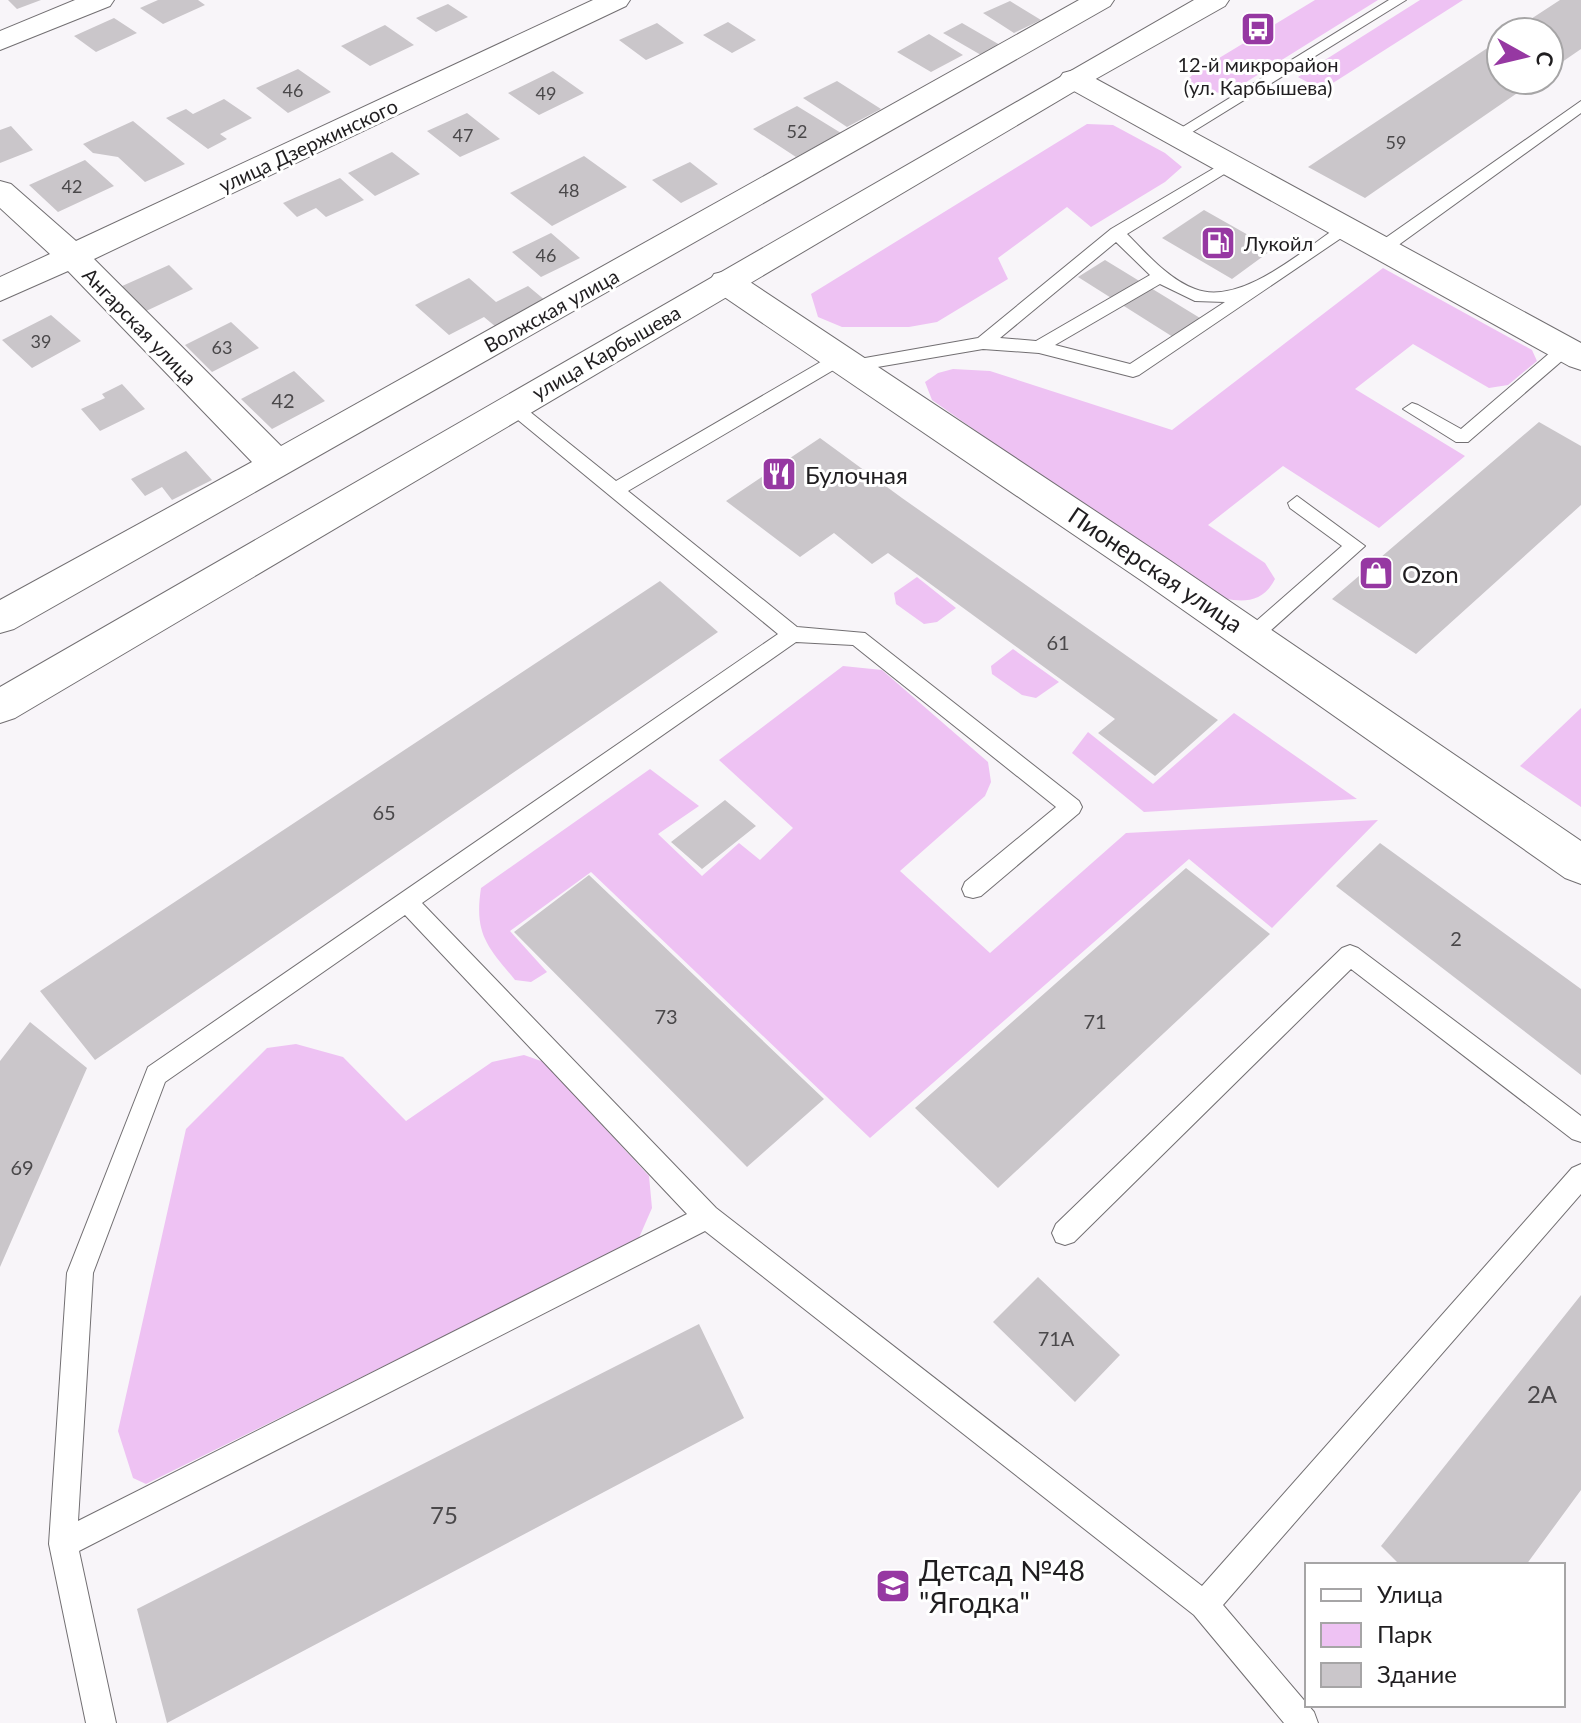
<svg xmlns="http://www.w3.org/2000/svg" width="1581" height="1723" viewBox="0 0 1581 1723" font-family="Lato,sans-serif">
<rect width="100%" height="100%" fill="#f8f5f9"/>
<path fill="#eec2f3" d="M1315 0H1378L1227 94 1187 88 1184 82 1196 72Z
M1420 0H1463L1322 90 1298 77Z
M1087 124 1113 125 1165 153 1182 167 1165 182 1091 227 1067 207 998 258 1008 279 937 322 909 327H842L818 317 811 294Z
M1383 268 1532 350 1537 361 1508 385 1489 388 1413 344 1355 389 1465 456 1379 528 1283 466 1208 525 1265 563 1275 579C1261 607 1236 602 1210 595L932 400 925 382 938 373 953 369 990 371 1172 430Z
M917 577 956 608 937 622 924 624 896 604 894 593Z
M1013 649 1059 682 1036 698 1022 695 992 674 991 666Z
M843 666 882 670 988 762 991 782 985 796 900 871 990 953 1126 833 1378 820 1272 928 1189 859 870 1138 591 872 510 931 547 972 531 982 515 980C487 946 474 934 481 888L650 769 699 806 658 834 702 876 739 843 760 860 793 828 719 760Z
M1581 708V807L1520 766Z
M1234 713 1357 799 1144 812 1072 753 1088 732 1153 784Z
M296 1044 343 1057 406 1121 492 1062 524 1055 544 1062 649 1176 652 1208 638 1240 146 1484 133 1478 118 1431 186 1129 267 1048Z"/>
<path fill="#cac6ca" d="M8 0H41L17 9Z
M158 0H198L205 5 163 24 140 8Z
M1560 0H1581V49L1549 71V32H1511Z
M1010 1 1041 20 1014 33 983 13Z
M448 4 468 17 436 32 416 18Z
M114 18 137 33 96 52 74 36Z
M728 22 756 40 732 53 703 35Z
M657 23 684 43 646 60 619 40Z
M962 23 1000 45 981 55 943 33Z
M385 25 414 45 370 66 341 46Z
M929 34 963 55 931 72 897 52Z
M1501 39V80H1536L1365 198 1308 167Z
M298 69 331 92 288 113 256 88Z
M553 71 584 93 539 115 508 93Z
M837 81 881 109 847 127 803 98Z
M224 99 252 118 220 134 227 139 208 149 166 118 186 109 193 114Z
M797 106 841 133 796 157 753 129Z
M467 113 500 139 460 157 427 131Z
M133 121 185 164 145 182 118 157 93 153 83 144Z
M11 126 33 150 0 163V130Z
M392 152 420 174 375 196 348 173Z
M584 156 627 187 552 226 510 193Z
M85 160 114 186 58 212 29 185Z
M690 162 718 184 681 203 652 180Z
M340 178 364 200 326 217 316 208 297 217 283 203Z
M1204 210 1273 249 1232 279 1162 238Z
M551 233 580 258 541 277 512 252Z
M1105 260 1200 318 1173 337 1078 277Z
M169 265 193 289 144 312 120 287Z
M469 278 496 302 528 286 546 301 496 327 484 317 449 335 415 305Z
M51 315 81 341 32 368 2 340Z
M231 322 259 348 212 372 185 345Z
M294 371 325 401 272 429 241 399Z
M122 384 145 409 100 431 81 409 105 398 102 394Z
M1539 422 1581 446V505L1416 654 1332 599Z
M820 438 902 498 1218 720 1155 776 1098 733 1115 719 888 553 872 564 834 533 800 557 726 501Z
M186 451 212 480 172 500 162 487 145 496 131 479Z
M660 581 718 632 95 1060 40 991Z
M725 800 756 826 702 869 671 842Z
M1380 843 1581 989V1075L1336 886Z
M1186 868 1270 934 998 1188 915 1108Z
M589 875 824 1099 747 1167 514 932Z
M30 1022 87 1068 0 1267V1061Z
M1038 1277 1120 1355 1075 1402 993 1322Z
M1581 1295V1490L1526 1565H1400L1381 1546Z
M699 1324 744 1418 167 1723 137 1609Z"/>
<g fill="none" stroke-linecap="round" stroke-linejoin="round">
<g stroke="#726f72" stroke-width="2">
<path id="service" d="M1389 0H1406L1181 139H1171L1168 136Z
M1581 101V113L1386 254H1374L1372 250 1374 246Z
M1228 160 1236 165 1234 168 1127 234C1147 254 1168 279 1195 289 1240 307 1303 250 1339 226L1345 225 1353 230 1139 375 1133 377 1039 353 983 349 854 371 848 369 847 362 628 491 797 627 865 633 1079 801 1082 807 1079 813 981 896 973 898 965 896 962 889 965 882 1056 807 853 645 796 642 422 903 716 1208 1202 1586 1572 1168 1581 1164V1194L1223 1605 1314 1712 1318 1723H1284L1194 1615 705 1231 79 1551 116 1723H86L49 1544 67 1273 148 1067 778 634 507 411 504 407 507 403H519L616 481 836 353H848L851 357 848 361 978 338 1111 229ZM1116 242 1150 275 1036 341 1000 338ZM1160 284 1195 301 1225 302 1130 364 1055 345ZM405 915 687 1214 78 1521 93 1273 165 1082Z
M1565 343 1574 349 1571 353 1468 442H1456L1403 409 1412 403 1418 405 1461 429 1559 345Z
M1297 496 1365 546 1260 640H1246L1243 635 1246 630 1342 546 1290 508 1288 503Z
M1350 945 1358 948 1581 1116V1142L1572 1139 1351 969 1074 1242 1065 1245 1056 1242 1052 1233 1056 1224 1342 948Z"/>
</g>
<g stroke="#726f72" stroke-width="2">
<path id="minor" d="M75 0H114L110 6 0 50V31Z
M593 0H630L626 6 94 259 281 446 1079 0H1114L1110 6 14 629 0 633V600L252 462 68 271 0 301V277L50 254 0 208V181L11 184 76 241Z
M1074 70 1085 73 1581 343V370L1569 366 1063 85 1059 79 1063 73Z
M726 271 738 274 1169 560 1581 841V884L1565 878 1142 581 714 290 709 282 714 274Z"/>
</g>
<g stroke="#726f72" stroke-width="2">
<path id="tertiary" d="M1194 0H1229L1225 6 1085 85 15 718 0 723V687Z"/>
</g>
<use href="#service" fill="#fff" fill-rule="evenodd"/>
<use href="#minor" fill="#fff" fill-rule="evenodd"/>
<use href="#tertiary" fill="#fff" fill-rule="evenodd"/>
</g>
<defs>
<g id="bus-square" transform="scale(1.8)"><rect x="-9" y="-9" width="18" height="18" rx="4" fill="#9638a2" stroke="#fff"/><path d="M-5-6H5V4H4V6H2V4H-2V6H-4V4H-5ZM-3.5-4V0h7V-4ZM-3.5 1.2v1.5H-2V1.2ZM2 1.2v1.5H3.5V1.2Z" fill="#fff"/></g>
<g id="fuel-square" transform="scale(1.8)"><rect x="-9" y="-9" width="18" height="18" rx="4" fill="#9638a2" stroke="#fff"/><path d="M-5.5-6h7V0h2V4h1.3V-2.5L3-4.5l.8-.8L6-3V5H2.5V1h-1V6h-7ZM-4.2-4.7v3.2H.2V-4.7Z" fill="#fff"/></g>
<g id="restaurant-square" transform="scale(1.8)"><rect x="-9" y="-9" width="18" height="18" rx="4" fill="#9638a2" stroke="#fff"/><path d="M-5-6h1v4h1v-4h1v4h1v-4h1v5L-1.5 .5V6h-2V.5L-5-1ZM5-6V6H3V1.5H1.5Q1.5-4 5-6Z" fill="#fff"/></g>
<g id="shop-square" transform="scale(1.8)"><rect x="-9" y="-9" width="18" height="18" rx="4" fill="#9638a2" stroke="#fff"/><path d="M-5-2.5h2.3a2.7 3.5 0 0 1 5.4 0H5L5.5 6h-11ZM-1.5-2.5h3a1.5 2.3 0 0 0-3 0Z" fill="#fff"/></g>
<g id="school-square" transform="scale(1.8)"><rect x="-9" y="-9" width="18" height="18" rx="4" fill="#9638a2" stroke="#fff"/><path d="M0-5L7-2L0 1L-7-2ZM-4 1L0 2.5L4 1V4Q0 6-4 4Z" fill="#fff"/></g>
</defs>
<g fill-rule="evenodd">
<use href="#bus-square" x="1258" y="29"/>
<use href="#fuel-square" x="1218" y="243"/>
<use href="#restaurant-square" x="779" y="474"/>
<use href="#shop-square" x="1376" y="573"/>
<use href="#school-square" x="893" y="1586"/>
</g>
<g text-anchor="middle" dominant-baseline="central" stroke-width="6" stroke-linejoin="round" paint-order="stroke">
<g font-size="18" fill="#4a484a">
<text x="293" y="90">46</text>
<text x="546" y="93">49</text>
<text x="797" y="131">52</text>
<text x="463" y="135">47</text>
<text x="1396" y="142">59</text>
<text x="72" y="186">42</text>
<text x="569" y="190">48</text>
<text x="546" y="255">46</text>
<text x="41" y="341">39</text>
<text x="222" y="347">63</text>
</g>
<g font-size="20" fill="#201e20" stroke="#fff">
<text x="1258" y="64">12-й микрорайон<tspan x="1258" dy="23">(ул. Карбышева)</tspan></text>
<text x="1244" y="243" text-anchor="start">Лукойл</text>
</g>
<g font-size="20" fill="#201e20" stroke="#fff">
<text transform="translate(308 145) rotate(-25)">улица Дзержинского</text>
<text transform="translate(551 310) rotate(-29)">Волжская улица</text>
<text transform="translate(140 326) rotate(46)">Ангарская улица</text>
<text transform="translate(606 352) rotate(-30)">улица Карбышева</text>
</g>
<g font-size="20" fill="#4a484a">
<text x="283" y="400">42</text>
<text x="1058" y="642">61</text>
<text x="384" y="812">65</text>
<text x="1456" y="938">2</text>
<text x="666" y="1016">73</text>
<text x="1095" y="1021">71</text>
<text x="22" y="1167">69</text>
<text x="1056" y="1338">71А</text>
</g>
<g font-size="24" fill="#201e20" stroke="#fff" text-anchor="start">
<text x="805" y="474">Булочная</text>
<text x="1402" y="573">Ozon</text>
</g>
<g font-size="24" fill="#201e20" stroke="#fff">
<text transform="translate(1156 569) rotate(34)">Пионерская улица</text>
</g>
<g font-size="24" fill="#4a484a">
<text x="1542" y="1393">2А</text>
<text x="444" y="1514">75</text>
</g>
<g font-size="28" fill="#201e20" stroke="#fff" text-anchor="start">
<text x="919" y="1570">Детсад №48<tspan x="919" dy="32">"Ягодка"</tspan></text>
</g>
</g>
<rect x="1305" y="1563" width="260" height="144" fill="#ffffff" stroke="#a6a5a6" stroke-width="2"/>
<rect x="1321" y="1589" width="40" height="12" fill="#ffffff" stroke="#a6a5a6" stroke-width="2"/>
<text x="1377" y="1603" font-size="24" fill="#201e20">Улица</text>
<rect x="1321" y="1623" width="40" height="24" fill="#eec2f3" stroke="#a6a5a6" stroke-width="2"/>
<text x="1377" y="1643" font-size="24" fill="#201e20">Парк</text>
<rect x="1321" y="1663" width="40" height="24" fill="#cac6ca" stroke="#a6a5a6" stroke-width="2"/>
<text x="1377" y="1683" font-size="24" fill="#201e20">Здание</text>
<g transform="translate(1525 56) rotate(98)"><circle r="38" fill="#ffffff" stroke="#a6a5a6" stroke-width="2"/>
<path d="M0-6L14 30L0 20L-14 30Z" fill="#9638a2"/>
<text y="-12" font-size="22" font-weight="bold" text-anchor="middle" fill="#201e20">С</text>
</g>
</svg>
